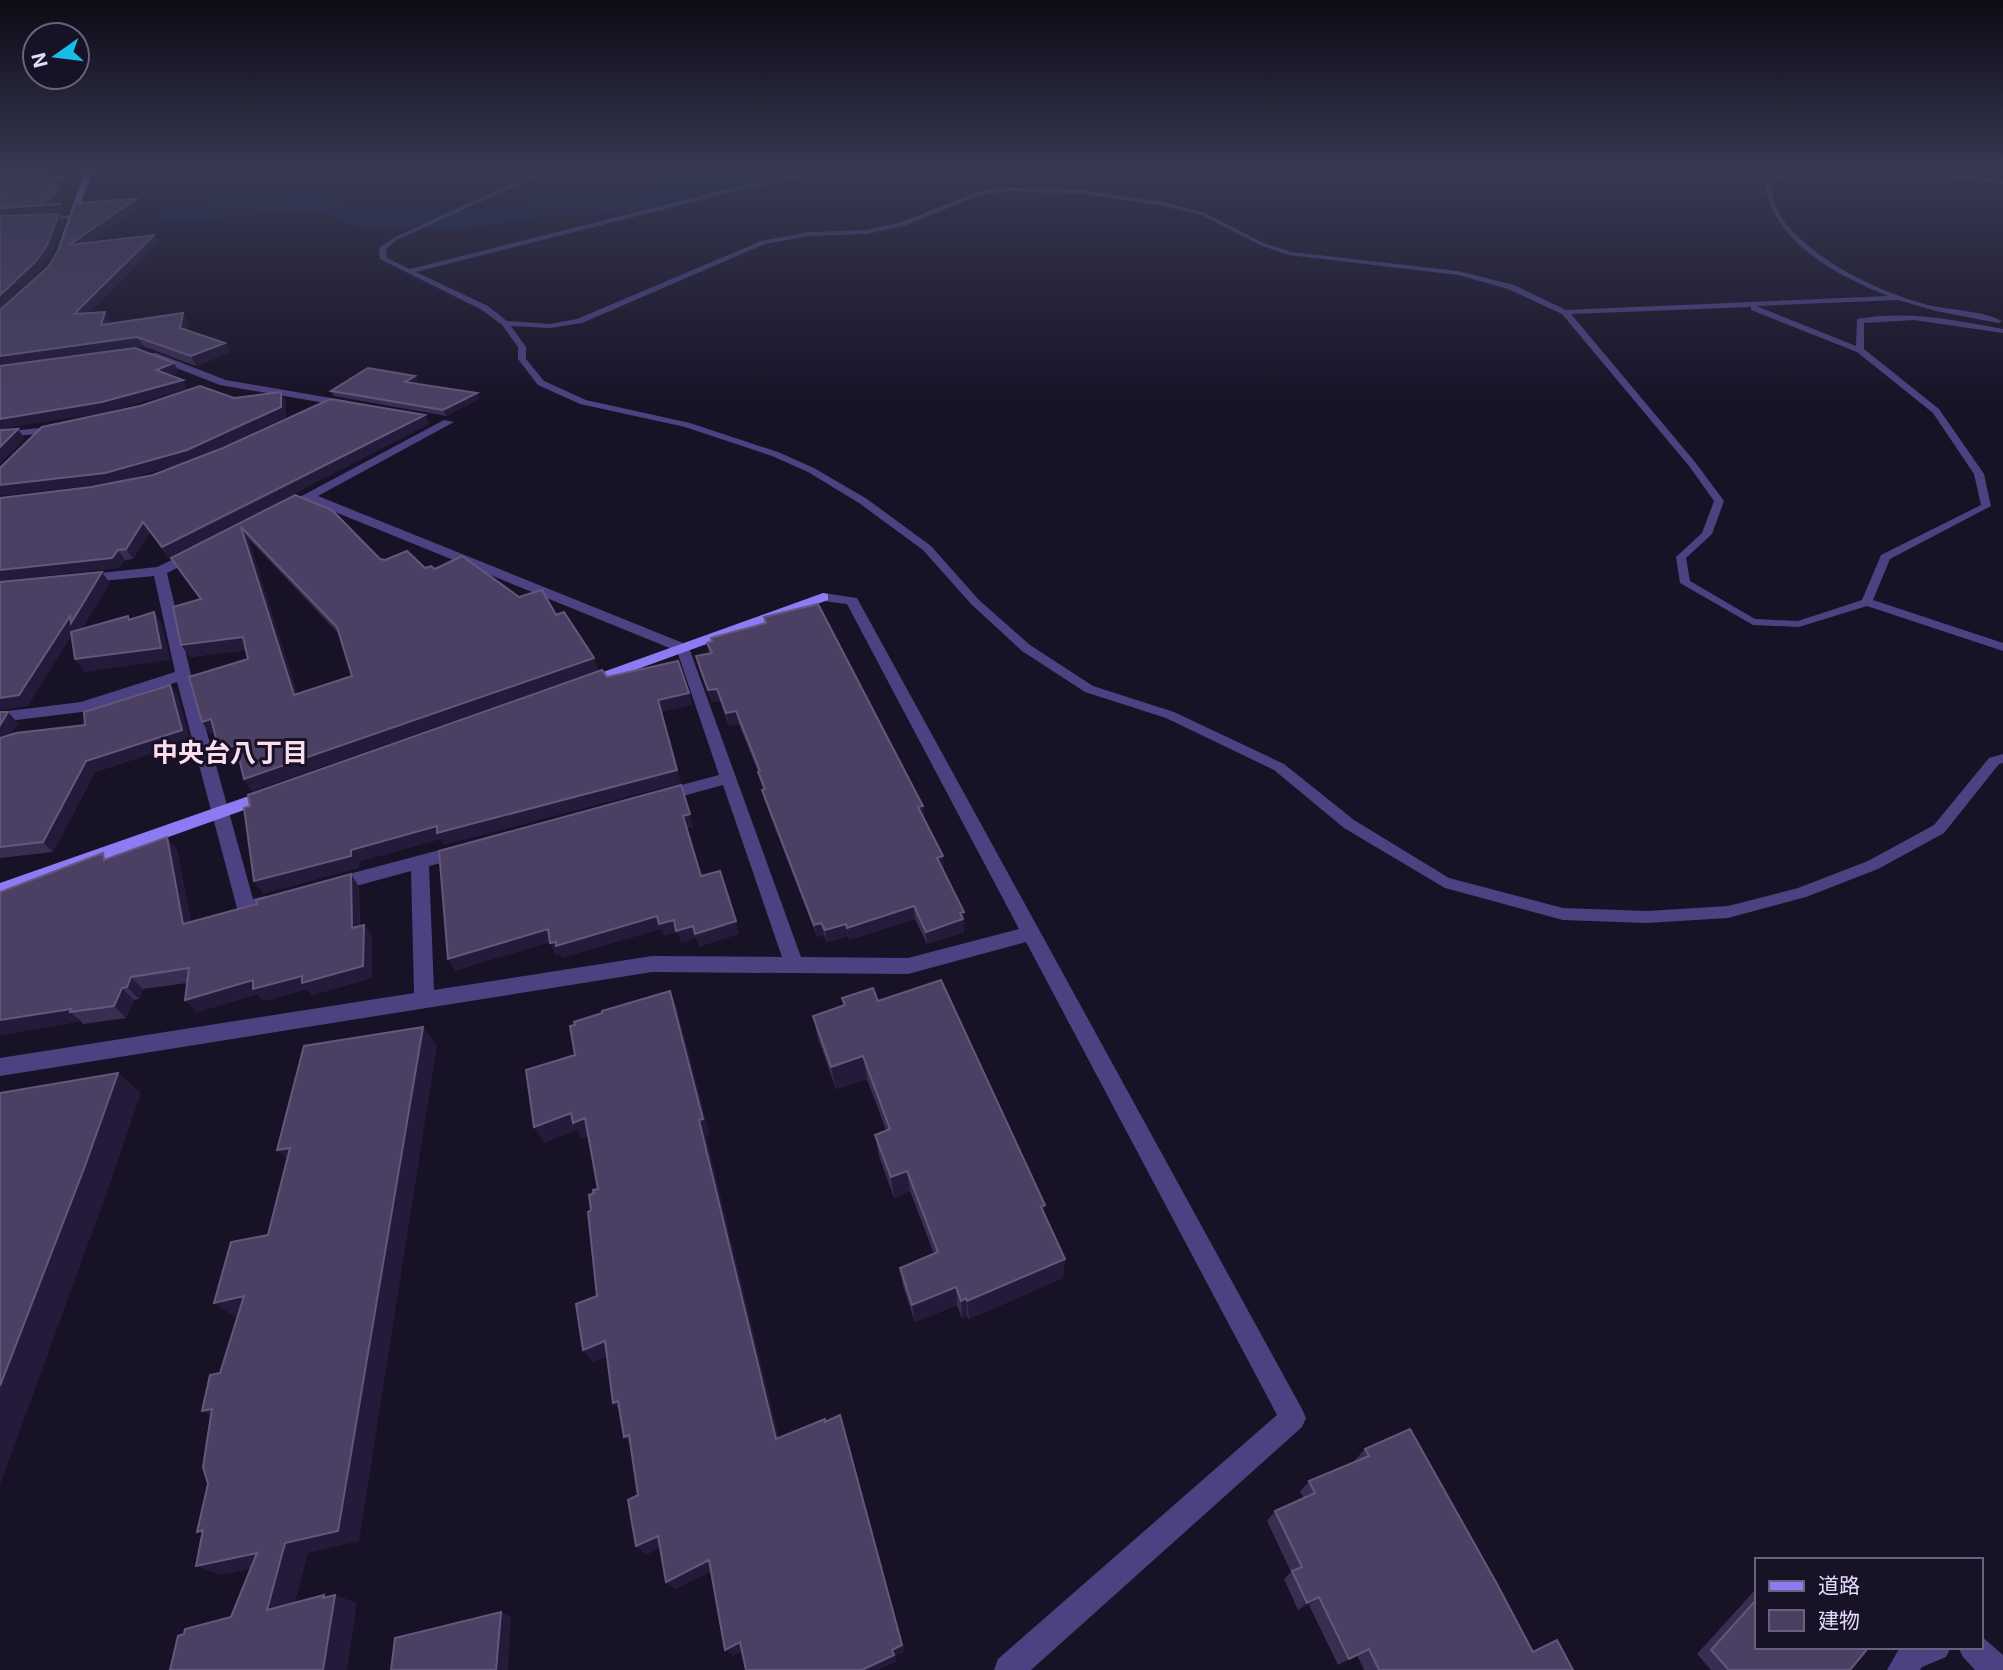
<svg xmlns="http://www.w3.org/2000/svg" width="2003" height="1670" viewBox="0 0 2003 1670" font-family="Inter,'Noto Sans JP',sans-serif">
<rect width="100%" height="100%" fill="#181226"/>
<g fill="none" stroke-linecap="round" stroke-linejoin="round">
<path fill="#121f46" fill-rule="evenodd" d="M687 170H800L796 176 747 185 706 184 675 208 664 211 533 218 456 230 362 228 318 212 295 211 174 222 163 220 158 213 163 206 174 204 295 193 321 194 368 210 456 212 533 200 656 193Z"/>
<path fill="#4c4281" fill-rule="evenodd" d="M541 170H550L397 240 386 249 387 258 410 269 744 185 829 170H844L744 189 416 272 488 306 507 321 550 324 577 319 761 241 809 232 866 230 902 222 977 192 1012 187 1084 190 1163 202 1205 213 1266 244 1292 252 1458 271 1514 285 1566 310 1888 296C1838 276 1774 243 1765 185L1786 170H1794L1771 186C1773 199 1776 210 1784 221 1814 261 1881 293 1928 305 1950 310 1984 311 2002 321L1998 323 1936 311 1898 300 1756 306 1856 346 1857 319C1906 310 1955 320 2003 329V333L1914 320 1864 323V349L1939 409 1984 474 1991 506 1890 559 1873 600 2003 643V651L1867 606 1799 627 1753 625 1680 583 1676 557 1702 533 1714 501 1689 466 1562 314 1508 289 1458 275 1289 255 1262 246 1201 215 1163 206 1084 194 1012 191 980 195 904 226 866 234 809 236 765 244 582 323 550 328 511 326 526 347V359L544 381 586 400 690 423 778 452 814 468 867 499 931 546 979 600 1030 645 1093 686 1174 712 1284 764 1354 820 1449 878 1563 908 1647 911 1728 906 1798 888 1868 861 1934 825 1989 758 2003 754V763L1999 764 1944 833 1878 869 1806 897 1728 918 1647 923 1563 920 1445 888 1344 828 1274 770 1166 718 1085 692 1022 651 971 604 923 550 859 503 808 472 772 456 685 427 580 404 538 385 518 359V347L502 325 482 310 380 259 379 248 393 238ZM1751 307V310L1857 352 1933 413 1974 474 1981 505 1881 555 1862 600 1798 621 1755 619 1690 581 1686 558 1712 534 1724 501 1695 462 1571 314Z
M1898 170H1919L2003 180V184Z"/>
<path fill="#4c4281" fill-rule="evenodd" d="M74 215 71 219 0 222V218Z
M148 353H156L226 380 348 401 354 404 348 407 220 385 148 357Z
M444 420 454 422 318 496 688 645 801 957 908 958 1019 929 847 604 823 601 816 597 823 593 857 598 1302 1409 1306 1418 1302 1427 1031 1670H994L998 1659 1277 1415 1026 942 908 974 652 972 0 1076V1058L414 993 411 871 334 892 328 890 325 885 328 880 334 878 462 844 468 846 471 851 468 856 429 866 434 990 652 956 782 957 723 785 661 802 653 796 655 792 719 775 677 651 308 501 302 503 296 499Z
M59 426 65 429 63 431 0 438V432Z
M193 550 198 551V557L167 573 191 675 253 899 266 896 273 898 275 903 273 908 246 915 239 913 237 908 177 682 82 712 0 722V712L81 702 175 672 154 576 82 583 75 579 82 575 157 567Z
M1980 1635 2003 1655V1670H1975L1963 1657 1958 1647H1980Z
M1900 1647H1951L1946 1657 1922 1667 1920 1670H1887Z"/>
<path fill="#8d7bf3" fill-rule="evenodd" d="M85 170H93L64 249 57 251Z
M823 593 828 594V600L588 687 583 689 575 684 578 681Z
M269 789 277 795 275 799 0 897V883Z"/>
</g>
<path fill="#392d52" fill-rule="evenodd" d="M141 207 90 242 154 235 158 243 89 313 105 312 110 321 109 324 183 313 188 322 186 330 230 352 196 366 143 346 0 366 49 266Z
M415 376 418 381 415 383 477 393 479 399 446 416 334 396 331 391Z
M281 392 286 402V417L195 459 425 415 429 424 169 558 150 532 133 559 125 560 119 568 91 487 153 475 190 461 112 483 234 398Z
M295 495 380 559 425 568 435 569 519 597 556 615 598 670 252 791 244 779 239 759 228 762 215 732 210 734 202 722 248 659 245 650 190 657 181 645 200 599 171 558ZM248 538 339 634 352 676 297 694Z
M764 617 923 806 924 817 944 869H942L965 924H963L964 932 927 944 915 919 849 940 848 936 827 942 824 935 817 937 765 802 762 790 763 789 758 772 739 724 729 726 720 701 712 702 699 669 696 656 709 653 707 643 712 641 711 638 765 623Z
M170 685 178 695 190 741 95 772 53 852 0 858V712L18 723 10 734 85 725Z
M177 850 191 922 257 904 351 874 359 887 360 926 364 925 372 937V978L312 995 307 989 263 1001 258 994 197 1012 187 983 143 989 139 999 134 1000 126 1018 83 1024 81 1021 0 1035V892L108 859Z
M842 998 878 1001 1045 1205 1044 1216 1065 1259 1063 1278 969 1319 967 1316 962 1319 957 1305 915 1322 903 1286 900 1268 934 1254 910 1191 894 1198 879 1156 875 1135 886 1130 867 1079 836 1089 818 1038 813 1016 844 1006Z
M1365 1449 1532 1651 1557 1640 1573 1670H1364L1357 1655 1338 1665 1309 1605 1298 1610 1284 1579 1291 1572 1267 1521 1275 1511 1304 1498 1300 1492 1309 1481 1355 1461V1460Z
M1756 1589V1647H1886L1872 1650 1869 1648 1850 1670H1711L1697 1654Z"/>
<path fill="#241a39" d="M13 170H28L14 181 9 173Z
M63 176 68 184 60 190 63 195 59 198 61 201 57 204H62L67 212 0 216V208L49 187Z
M136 199 141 207 74 253 69 245Z
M59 214 63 222 52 254 41 269 0 309V295Z
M154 235 158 243 79 323 74 314Z
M105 312 110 321 106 334 101 325Z
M183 313 188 322 185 337 180 328Z
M137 337 143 346 0 366V356Z
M225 343 230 352 196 366 191 356Z
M174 363 179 372 161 379 156 370Z
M415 376 418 381 408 388 405 382Z
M183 380 188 389 108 412 0 429V419Z
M281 392 286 402V417L192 460 112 483 0 496V485Z
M477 393 479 399 446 416 443 410Z
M425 415 429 424 169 558 162 547Z
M18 429 25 439 0 464V447Z
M143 522 150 532 133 559 126 549Z
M241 527 248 538 302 707 294 695Z
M118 550 125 560 119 568 0 581V570Z
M102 572 110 583 79 634 75 630 28 706 0 710V698L70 616Z
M154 612 162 624 170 660 84 672 75 659Z
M243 637 250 649 190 657 181 645Z
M594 658 598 670 252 791 244 779Z
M170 685 178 695 190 741 95 772 53 852 43 842 86 761Z
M717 689 720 701 712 702 708 690Z
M689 693 693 705 662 712 681 783 444 845 441 839 359 862V868L263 894 254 881 658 700Z
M736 711 739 724 729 726 726 713Z
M8 712 18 723 0 751V725Z
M211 719 220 731 210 734 202 722Z
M236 745 244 757 228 762 219 750Z
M681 785 693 827 687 829 683 816Z
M923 806 924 818 918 807Z
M167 837 177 850 194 936 183 924Z
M943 856 944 869 937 871V858Z
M351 874 359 887 360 941 352 928Z
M914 906 915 919 849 940 847 928Z
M964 912 965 924H963L964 932 927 944 926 932 960 913Z
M657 916 674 920 693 926 736 921 739 934 699 947 696 938 681 943 677 932 664 936 661 929 562 958 560 955 556 956 550 943Z
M821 923 824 935 817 937 814 925Z
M846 924 848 936 827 942 825 930Z
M364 925 372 937V978L312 995 307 989 263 1001 258 994 197 1012 185 1000Z
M548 929 554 941 455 971 448 959Z
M131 977 143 989 139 999 127 987Z
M122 988 134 1000 126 1018 114 1006Z
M670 991 677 1008 710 1135 706 1136 782 1450 776 1439 699 1120Z
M71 1009 70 1012 81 1021 0 1035V1020Z
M423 1027 437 1046 359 1541 308 1553 291 1618 267 1610 280 1562 221 1575 196 1566 257 1553Z
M863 1056 867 1079 836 1089 831 1067Z
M118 1073 141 1093 110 1184 0 1485V1386Z
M571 1113 585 1118 594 1134 582 1139 577 1130 544 1143 534 1127Z
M290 1148 296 1168 277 1150Z
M907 1171 910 1191 894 1198 891 1177Z
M1045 1205 1044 1225 1041 1207Z
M1065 1259 1063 1278 969 1319 967 1301Z
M956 1287 957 1305 915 1322 912 1305Z
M244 1296 265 1311 236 1318 214 1303Z
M966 1298 967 1316 962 1319 961 1301Z
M605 1341 614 1354 593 1362 583 1350Z
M618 1401 623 1414 613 1403Z
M212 1409 225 1424 202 1411Z
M840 1415 844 1427 905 1651 896 1656 897 1661 878 1670H862L892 1650Z
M629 1435 634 1448 624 1437Z
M658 1536 668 1544 646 1555 636 1546Z
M709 1560 717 1569 675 1589 666 1582Z
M324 1595 335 1599V1595L357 1603 347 1670H323Z
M1319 1597 1309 1605 1298 1610 1307 1603Z
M501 1612 511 1617 508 1670H496Z
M740 1642 748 1648 733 1656 725 1650Z"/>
<path fill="#4b4064" stroke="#63587c" stroke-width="2" fill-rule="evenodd" d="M0 170H13L9 173 39 172 37 173H49L43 177 63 176 49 187H58L49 194 56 193 40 205 62 204 0 208Z
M136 199 69 245 154 235 74 314 105 312 101 325 183 313 180 328 225 343 191 356 137 337 0 356V310L49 266 60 247 76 203Z
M59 214 47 245 36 261 0 295V216Z
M135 348 174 363 156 370 183 380 102 402 0 419V366Z
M368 368 415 376 405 382 477 393 443 410 331 391Z
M200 386 234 398 281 392V407L187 450 105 473 0 485V468L42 427 140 406Z
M330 399 425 415 162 547 143 522 126 549 118 550 112 558 0 570V498L91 487 153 475 223 448Z
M18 429 0 447V430Z
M295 495 332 510 380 559 385 560 407 551 425 568 431 566 435 569 462 556 519 597 542 590 556 615 564 612 594 658 244 779 236 745 219 750 211 719 202 722 189 677 248 659 243 637 181 645 173 607 201 599 171 558ZM241 527 337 627 352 676 294 695Z
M102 572 71 623 70 616 19 695 0 698V582Z
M818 604 923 806 918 807 943 856 937 858 964 912 960 913 963 919 926 932 914 906 847 928 846 924 825 930 821 923 814 925 762 790 765 789 758 772 760 771 736 711 726 713 717 689 708 690 696 656 712 653 707 643 712 641 711 638 766 623 764 617Z
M154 612 161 648 75 659 71 632 128 616 129 620Z
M678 661 689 693 658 700 677 770 437 833V826L351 850V856L254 881 244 808 250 806 248 795 602 670 607 677Z
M170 685 182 730 86 761 43 842 0 847V738L16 733 85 725 84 712Z
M0 712H8L0 725Z
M681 785 690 814 683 816 701 876 720 871 736 921 695 934 693 926 676 931 674 920 659 924 657 916 556 946V942L550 943 548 929 448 959 439 851Z
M167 837 183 924 257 904 256 900 351 874 352 928 364 925 363 966 302 983V976L253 989V980L185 1000 189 968 131 977 127 987 122 988 114 1006 70 1012 71 1009 0 1020V892L103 853 104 860Z
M941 980 1045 1205 1041 1207 1065 1259 967 1301 966 1298 961 1301 956 1287 912 1305 900 1268 938 1252 907 1171 891 1177 875 1135 890 1129 863 1056 831 1067 813 1016 845 1005 842 998 873 988 878 1001Z
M670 991 703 1119 699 1120 776 1439 825 1419V1422L840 1415 902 1645 892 1650 894 1655 862 1670H746L740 1642 725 1650 709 1560 666 1582 658 1536 636 1546 628 1500 638 1495 629 1435 624 1437 618 1401 613 1403 605 1341 583 1350 576 1304 597 1296 588 1212 591 1210 589 1195 594 1193 593 1190 598 1189 585 1118 573 1123 571 1113 534 1127 526 1070 575 1055 570 1026 575 1025 574 1022 602 1013V1011Z
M423 1027 338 1531 285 1543 267 1610 324 1595 323 1598 335 1595 323 1670H170L178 1636 184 1634 185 1629 231 1617 257 1553 196 1566 203 1530 197 1532 208 1484 203 1467 212 1409 202 1411 210 1375 220 1373 244 1296 214 1303 231 1242 268 1235 290 1148 277 1150 304 1046Z
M118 1073 85 1166 0 1386V1093Z
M1410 1429 1497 1584 1533 1652 1557 1640 1573 1670H1379L1369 1649 1349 1659 1319 1597 1307 1603 1292 1571 1302 1567 1275 1511 1315 1493 1309 1481 1369 1456 1365 1449Z
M1756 1600V1647H1869L1850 1670H1729L1711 1650Z
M501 1612 496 1670H391L395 1638Z"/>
<linearGradient id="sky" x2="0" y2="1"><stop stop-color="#0d0a15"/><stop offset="0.42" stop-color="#373952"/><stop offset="1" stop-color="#373952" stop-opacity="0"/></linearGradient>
<rect width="2003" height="404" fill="url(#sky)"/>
<g text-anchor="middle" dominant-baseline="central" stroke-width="6" stroke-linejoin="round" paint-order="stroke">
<g font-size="26" font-weight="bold" fill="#fcdded" stroke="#181226">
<text x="230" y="752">中央台八丁目</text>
</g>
</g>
<rect x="1755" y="1558" width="228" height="91" fill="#181226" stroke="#69627c" stroke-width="2"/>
<rect x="1769" y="1581" width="35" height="10" fill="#8d7bf3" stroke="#69627c" stroke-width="2"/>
<text x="1818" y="1593" font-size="21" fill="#e3dbfc">道路</text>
<rect x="1769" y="1610" width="35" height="21" fill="#4b4064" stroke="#69627c" stroke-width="2"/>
<text x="1818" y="1628" font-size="21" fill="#e3dbfc">建物</text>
<g transform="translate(56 56) rotate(256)"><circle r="33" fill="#181226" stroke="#69627c" stroke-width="2"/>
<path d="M0-5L12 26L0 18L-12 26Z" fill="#19bbe9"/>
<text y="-10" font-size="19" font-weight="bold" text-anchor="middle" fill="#e3dbfc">N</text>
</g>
</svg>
